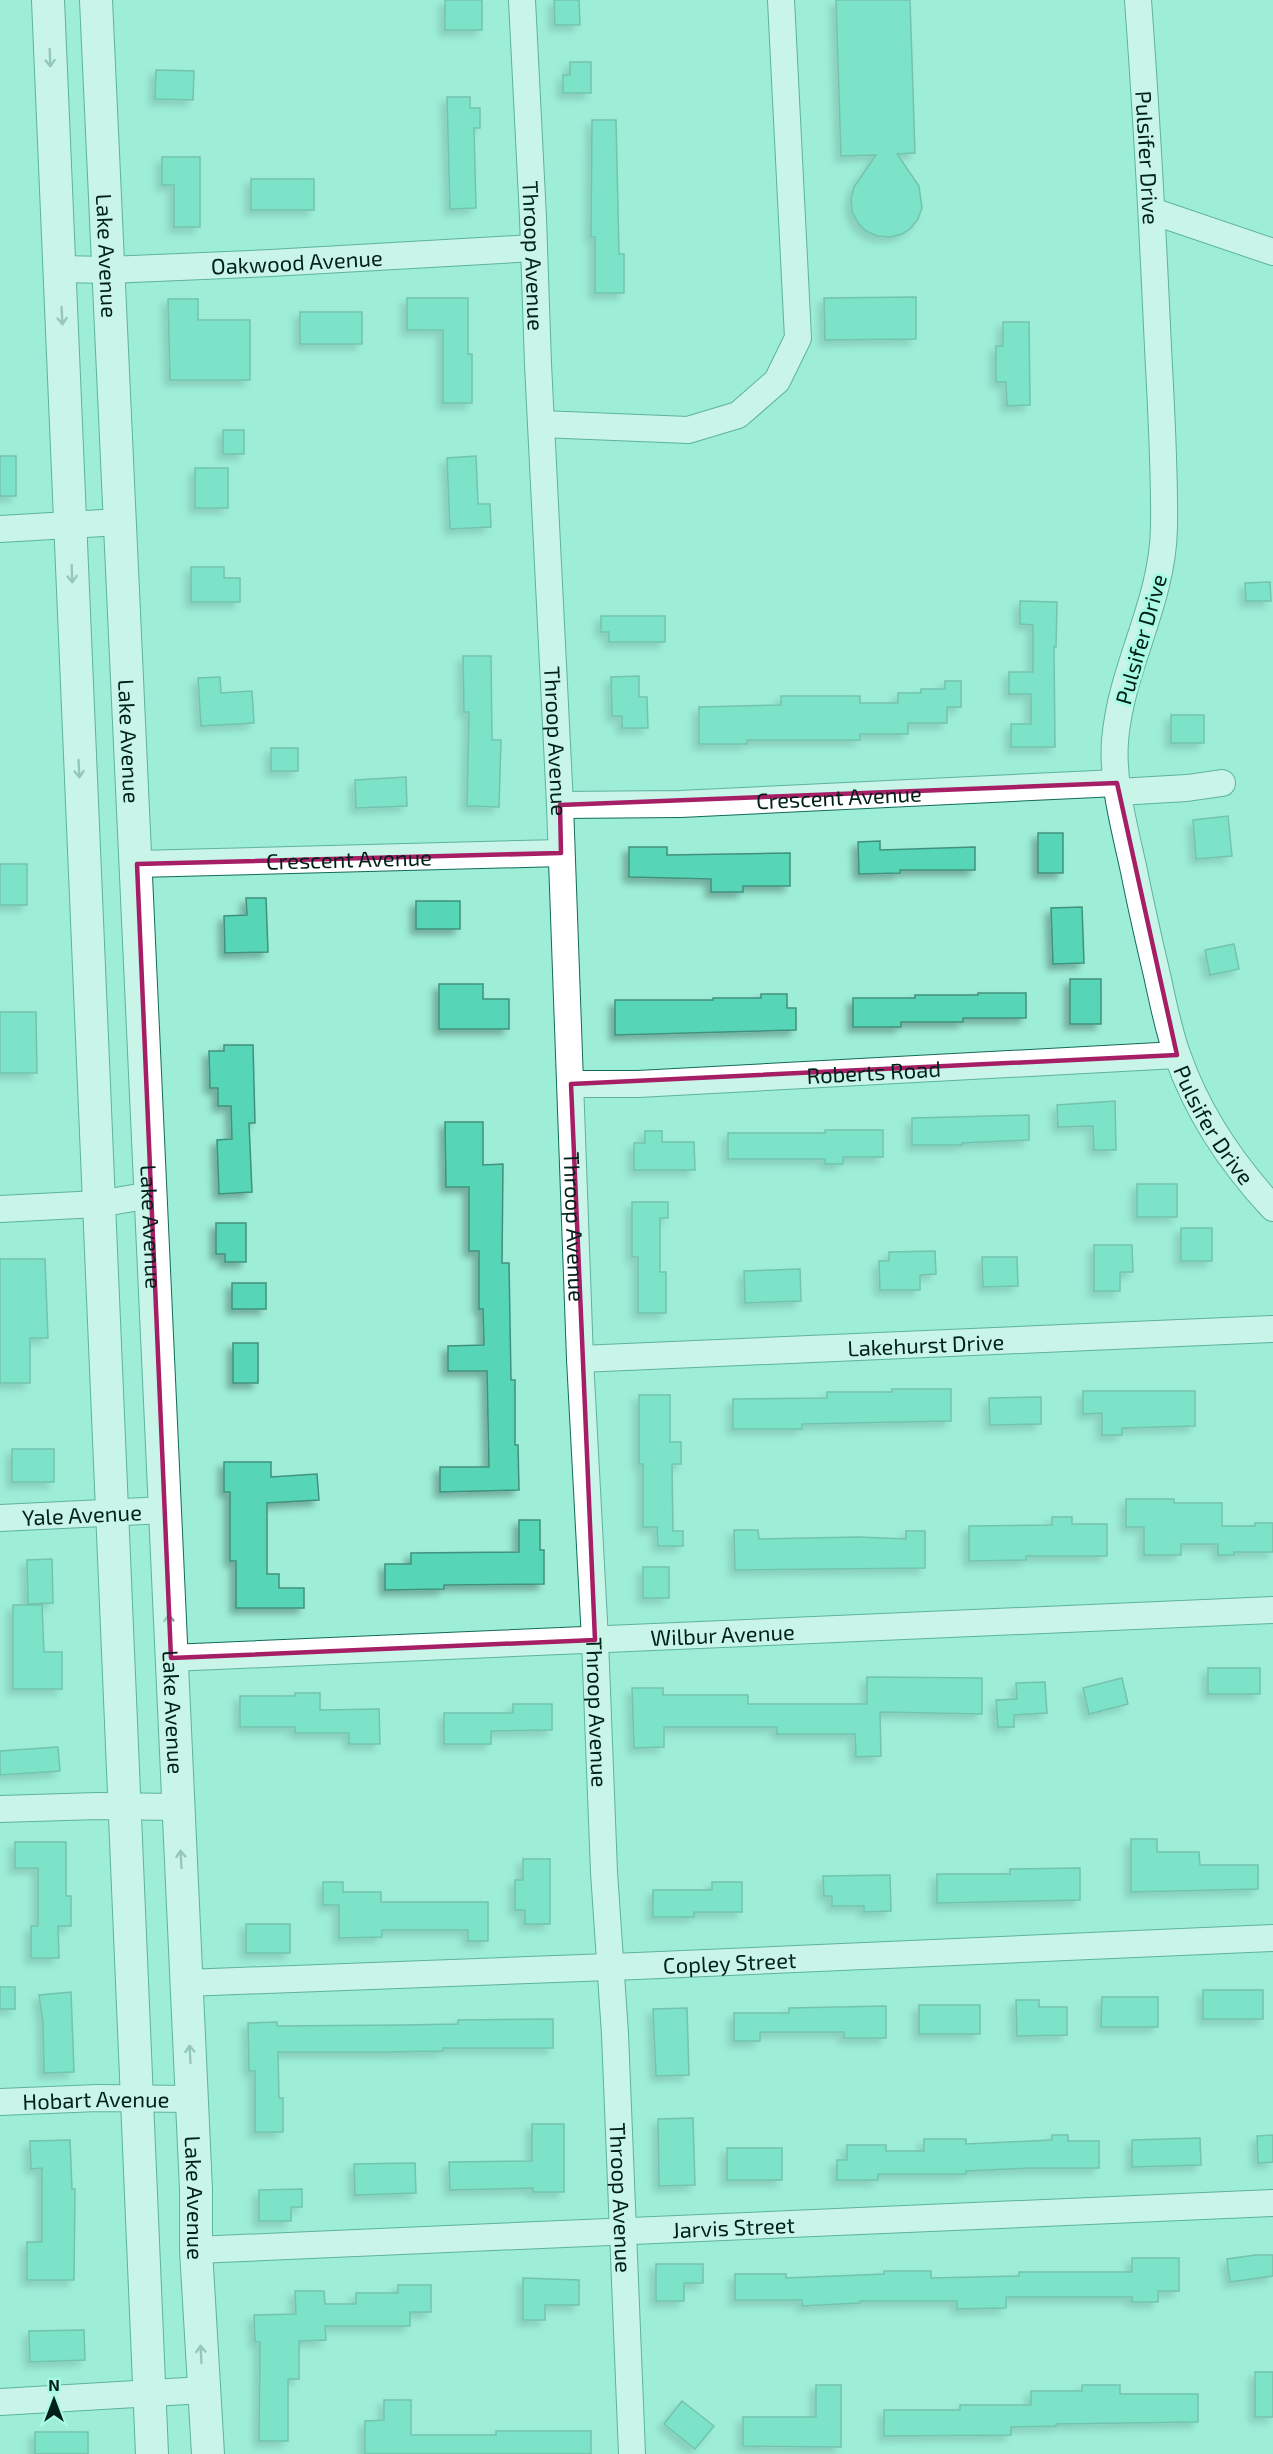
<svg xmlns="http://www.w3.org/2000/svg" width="1273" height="2454" viewBox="0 0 1273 2454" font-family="'Exo 2',sans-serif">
<defs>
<filter id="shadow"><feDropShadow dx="-5.5" dy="5.5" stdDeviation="3" flood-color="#0004"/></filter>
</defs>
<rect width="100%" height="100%" fill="#9dedd7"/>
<path fill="#56d6b7" stroke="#41917d" stroke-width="1.5" filter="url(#shadow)" d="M445 0H482V30H445Z
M554 0H579L580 25H555Z
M836 0H910L915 153 897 154 919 186 922 208 918 219 911 228 902 234 890 237 877 236 866 231 858 223 852 212 851 199 854 187 876 155 841 156Z
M570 62H591V93H563V75H570Z
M156 70 194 71 193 100 155 99Z
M447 97H470V108H480V128H474L476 208 450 209Z
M592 120H616L619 254H624V293H595V237H591Z
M162 157H200V227H174V185H162Z
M251 179H314V210H251Z
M916 297V339L825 340 824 298Z
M407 298H468V354H472V403H443V330H407Z
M168 299H198V320H250V380H170Z
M300 312H362V344H300Z
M1003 322H1029L1030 405 1007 406 1006 382H996V346H1003Z
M223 430H244V454H223Z
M0 456H16V496H0Z
M476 456 478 504H490L491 527 450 529 447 458Z
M195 468H228V508H195Z
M191 567H224V578H240V602H191Z
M1270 582 1271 601H1246L1245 583Z
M1020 601 1057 602 1056 647H1054L1055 747H1011V724H1031V694H1009V672H1033V625L1020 624Z
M601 616H665V642H609V632H601Z
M463 656H491L492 740H501L499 807 467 806 469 712H464Z
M639 676V697H647L648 728H622V716H612L611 677Z
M220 677 221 693 252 691 254 723 201 726 198 678Z
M945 681H961V707H947V723H908V734H860V740H747V744H699V707L781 705V696H860V703H898V693H921V689H945Z
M1171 715H1204V743H1171Z
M271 748H298V771H271Z
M406 777 407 806 356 808 355 780Z
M1228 816 1232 856 1196 859 1193 820Z
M1038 833H1063V873H1038Z
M880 841V850L975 847V870H900V873L859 874 858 842Z
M629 847H667V855L790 853V886H743V892H711V879L629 877Z
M0 864H27V905H0Z
M246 898H266L268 952 225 953 224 916 247 915Z
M416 901H460V929H416Z
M1082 907 1084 963 1053 964 1051 908Z
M1234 944 1239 969 1210 975 1205 950Z
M1070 979H1101V1024H1070Z
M439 984H483V999H509V1029H439Z
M978 993H1026V1018H963V1022H901V1027H853V998H915V995H978Z
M761 994H787V1008H796V1030L615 1035V1000H713V998H761Z
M0 1012H36L37 1073H0Z
M224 1045H253L255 1123H249L252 1192 219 1194 217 1140 232 1139 231 1106H218V1088H210L209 1051H224Z
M1115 1101 1116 1150H1094L1093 1126 1058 1127 1057 1105Z
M1029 1115V1140L962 1143V1145H912V1118Z
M445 1122H483V1165L503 1164 502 1263H509L511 1380H515V1445H518L519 1490 440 1492V1467H489L487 1371H448V1346L484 1345 483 1309H479V1251H469V1187H446Z
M825 1130H883V1157H843V1164H825V1159H728V1133H825Z
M645 1131H662V1142H694L695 1170H634V1143H645Z
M1137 1184H1177V1217H1137Z
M632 1202H668V1218H660V1272H666V1313H638V1257H632Z
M216 1223H246V1262H225V1254H216Z
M1181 1228H1212V1261H1181Z
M1094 1245H1132L1133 1272H1120V1291H1094Z
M935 1251 936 1274 920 1275V1290H880L879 1261H889V1252Z
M982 1257H1017L1018 1286 983 1287Z
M0 1259H45L48 1338H30V1383H0Z
M800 1269 801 1301 745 1303 744 1271Z
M232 1283H266V1309H232Z
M233 1343H258V1383H233Z
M892 1389H951V1421L802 1424V1429H733V1399L827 1398V1392H892Z
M1083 1391H1195V1426L1122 1428V1435H1102V1413L1083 1414Z
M639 1395H670V1442H681V1464H672L673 1531H683V1546H658L657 1527H643V1464H639Z
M1041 1397V1424L990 1425 989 1398Z
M12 1449H54V1482H12Z
M224 1462H271V1477L317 1474 319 1500 267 1503V1574H279V1588H304V1608H236V1561H230V1492H224Z
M1126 1499H1174V1503H1222V1526H1255V1523H1273V1552H1234V1555H1218V1544H1181V1555H1144V1527H1126Z
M1052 1517H1072V1524H1107V1556H1026V1560L969 1561V1526L1052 1525Z
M519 1520H540V1550H544V1584L444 1585V1589L385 1590V1564H411V1553L519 1552Z
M734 1530H758L759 1539 858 1537 906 1539V1531H925V1568L735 1570Z
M52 1559 53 1603 28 1604 27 1560Z
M643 1567H669V1598H643Z
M13 1605H42L44 1652H62V1689H13Z
M1208 1668H1260V1694H1208Z
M867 1677 982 1678V1714L880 1712 881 1756 856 1757 855 1734H777V1727H664V1747L634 1748 632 1688H663V1695H748V1704H867Z
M1122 1678 1128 1704 1089 1714 1083 1688Z
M1045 1682 1047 1713 1014 1715V1727H998L996 1700 1017 1699 1016 1683Z
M295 1693H320V1710L379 1709 380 1744H349V1733H295V1727H240V1696H295Z
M513 1704H552V1730L491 1731V1744H444V1713H513Z
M58 1747 60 1771 0 1775V1751Z
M1131 1839H1157V1852H1199L1200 1865H1258V1889L1131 1892Z
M15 1842H66V1896H71V1926H58L59 1958H31V1926H38V1868H15Z
M523 1859H550V1924H525V1910H515V1880H523Z
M1080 1868V1900L937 1903V1874H1010V1869Z
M890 1875 891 1911 864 1912V1906H832V1896H824L823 1876Z
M323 1882H343V1892H381V1902H488V1941H468V1930H382V1937L339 1938V1905H323Z
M712 1882H742V1912H694V1917H653V1890H712Z
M246 1924H290V1953H246Z
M0 1987H15V2009H0Z
M1203 1990H1263V2019H1203Z
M71 1992 74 2072 44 2073 43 2022 39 1995Z
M1102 1997H1158V2027H1101Z
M1016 2000H1039V2007H1067V2035L1017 2036Z
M919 2005H980V2034H919Z
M886 2006V2038H844V2032H760V2041H734V2013H789V2008Z
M687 2008 689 2075 656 2076 653 2009Z
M553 2019V2048H443V2051L390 2052H278L279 2098H283V2132H255V2071H249L248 2023 277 2022V2026L404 2025 458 2024V2020Z
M693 2118 695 2185 659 2186 658 2119Z
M532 2124H564V2192H533V2188L450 2190 449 2162 532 2161Z
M1052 2135H1068V2141H1099V2168H1030L966 2171V2174H878V2180H837V2160H847V2145H886V2151H924V2139H966V2144L1052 2140Z
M1273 2135V2162L1258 2163 1257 2136Z
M1200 2138 1201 2165 1132 2167V2140Z
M70 2140 72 2189H75L74 2280H27V2242H42V2168L31 2169 30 2141Z
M727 2148H782V2180H727Z
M415 2163 416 2193 355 2195 354 2164Z
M302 2189V2207H291V2221H259V2190Z
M1256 2255H1273V2276L1230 2282 1227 2259Z
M1132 2258H1179V2291H1158V2302H1132V2297H1006V2308L957 2309V2301H860V2303L802 2306V2300H735V2274H786V2278L884 2274V2271H931V2278L1019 2276V2272H1132Z
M656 2264H703V2283H684V2301H656Z
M523 2278 579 2280V2305H545V2320H523Z
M398 2285H431V2312H410V2326H325L326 2340 299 2341V2379H288V2441H259L260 2342H255L254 2315 296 2314 295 2291H324L325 2304H356V2293H398Z
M84 2330 85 2360 30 2362 29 2331Z
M1255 2372H1273V2417H1255Z
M816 2385H841V2447L743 2446V2417H816Z
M1082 2385H1120V2394H1198V2422L1056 2424V2426L1011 2427V2435L884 2436V2410H960V2405H1031V2391H1082Z
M384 2400H411V2435H496V2431H591V2454H365V2421L384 2420Z
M682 2401 714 2426 695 2449 664 2424Z
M35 2432H88V2454H35Z"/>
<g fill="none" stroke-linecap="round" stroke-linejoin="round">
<g stroke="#126c5a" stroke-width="28">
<g id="minor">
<path id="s1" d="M522 0 533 218 538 364 560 805 580 1359 595 1640 604 1872 615 2034 632 2454"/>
<path id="s2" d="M1138 0C1146 109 1152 217 1157 326 1160 393 1165 461 1164 527 1163 603 1121 666 1115 741 1112 784 1125 829 1134 871 1141 906 1149 941 1157 975 1163 1002 1168 1029 1177 1054 1197 1112 1232 1164 1273 1208"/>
<path d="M1152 211 1273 252"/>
<path id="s3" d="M59 269 109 270 271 263 534 248"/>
<path d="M541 424 688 430 738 415 777 381 798 338 781 0"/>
<path d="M0 529 120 522"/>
<path d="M1118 792 1187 788 1222 783"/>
<path id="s4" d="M560 805 680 804 1117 783"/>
<path id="s5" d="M137 864 561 853"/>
<path id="s6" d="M571 1084H638L1177 1055"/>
<path d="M0 1209 98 1204 151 1195"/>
<path id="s7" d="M580 1359 1273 1329"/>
<path id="s8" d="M0 1518 165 1510"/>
<path id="s9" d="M171 1658 1273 1610"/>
<path d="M0 1809 98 1806 179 1807"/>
<path id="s10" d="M186 1983 637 1966 1273 1938"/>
<path id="s11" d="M0 2102 98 2098 192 2099"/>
<path id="s12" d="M196 2250 1273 2203"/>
<path d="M0 2402 203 2390"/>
</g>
</g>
<g stroke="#126c5a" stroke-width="34">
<g id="major">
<path d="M48 0 152 2454"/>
<path id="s13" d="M96 0 196 2190V2250L208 2454"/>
</g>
</g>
<use href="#minor" stroke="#fff" stroke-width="26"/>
<use href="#major" stroke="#fff" stroke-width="32"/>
</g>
<defs><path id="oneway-shaft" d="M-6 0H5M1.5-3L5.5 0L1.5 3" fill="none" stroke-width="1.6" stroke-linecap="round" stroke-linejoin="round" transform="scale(1.5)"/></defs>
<g stroke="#8c9b97">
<use href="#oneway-shaft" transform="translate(50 58) rotate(88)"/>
<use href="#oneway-shaft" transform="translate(62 316) rotate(87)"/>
<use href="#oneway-shaft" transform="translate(72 574) rotate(88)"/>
<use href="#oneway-shaft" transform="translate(79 769) rotate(87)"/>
<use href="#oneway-shaft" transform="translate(169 1623) rotate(-92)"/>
<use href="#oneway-shaft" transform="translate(181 1859) rotate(-93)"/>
<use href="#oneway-shaft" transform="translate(190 2054) rotate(-93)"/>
<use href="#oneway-shaft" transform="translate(201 2354) rotate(-93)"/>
</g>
<path d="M0 0H1273V2454H0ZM1117 783 1177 1055 571 1084 595 1640 171 1658 137 864 561 853 560 805Z" fill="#9dedd7" fill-opacity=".55" fill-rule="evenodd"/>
<path fill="none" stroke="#a61e65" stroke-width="4.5" stroke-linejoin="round" d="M1117 783 1177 1055 571 1084 595 1640 171 1658 137 864 561 853 560 805Z"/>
<g text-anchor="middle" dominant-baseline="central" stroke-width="6" stroke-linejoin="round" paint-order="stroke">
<g font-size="22" fill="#002018" stroke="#aafbe4">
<text stroke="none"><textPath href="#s2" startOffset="158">Pulsifer Drive</textPath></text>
<text stroke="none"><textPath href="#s13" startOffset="256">Lake Avenue</textPath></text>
<text stroke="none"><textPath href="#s1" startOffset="256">Throop Avenue</textPath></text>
<text stroke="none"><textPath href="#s3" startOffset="238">Oakwood Avenue</textPath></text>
<text transform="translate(1140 639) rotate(-74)">Pulsifer Drive</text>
<text stroke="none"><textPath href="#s13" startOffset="742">Lake Avenue</textPath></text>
<text stroke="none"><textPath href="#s1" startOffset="742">Throop Avenue</textPath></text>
<text stroke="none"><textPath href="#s4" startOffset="279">Crescent Avenue</textPath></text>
<text stroke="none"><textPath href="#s5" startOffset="212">Crescent Avenue</textPath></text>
<text stroke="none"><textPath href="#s6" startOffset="303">Roberts Road</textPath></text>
<text stroke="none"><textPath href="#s2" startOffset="1148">Pulsifer Drive</textPath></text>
<text stroke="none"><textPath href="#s13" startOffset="1228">Lake Avenue</textPath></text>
<text stroke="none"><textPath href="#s1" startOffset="1228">Throop Avenue</textPath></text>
<text stroke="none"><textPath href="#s7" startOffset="346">Lakehurst Drive</textPath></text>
<text stroke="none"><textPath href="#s8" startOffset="82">Yale Avenue</textPath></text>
<text stroke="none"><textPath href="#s9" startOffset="552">Wilbur Avenue</textPath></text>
<text stroke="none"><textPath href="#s13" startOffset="1714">Lake Avenue</textPath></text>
<text stroke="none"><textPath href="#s1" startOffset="1714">Throop Avenue</textPath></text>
<text stroke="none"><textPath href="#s10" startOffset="544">Copley Street</textPath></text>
<text stroke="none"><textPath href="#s11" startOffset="96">Hobart Avenue</textPath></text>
<text stroke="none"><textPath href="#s13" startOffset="2200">Lake Avenue</textPath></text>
<text stroke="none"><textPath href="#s1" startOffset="2200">Throop Avenue</textPath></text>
<text stroke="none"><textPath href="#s12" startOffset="538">Jarvis Street</textPath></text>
</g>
</g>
<g transform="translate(54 2400)" stroke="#aafbe4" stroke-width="4.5" paint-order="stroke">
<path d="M0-4.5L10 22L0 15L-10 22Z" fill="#002018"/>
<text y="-9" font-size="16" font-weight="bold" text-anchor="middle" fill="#002018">N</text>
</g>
</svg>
